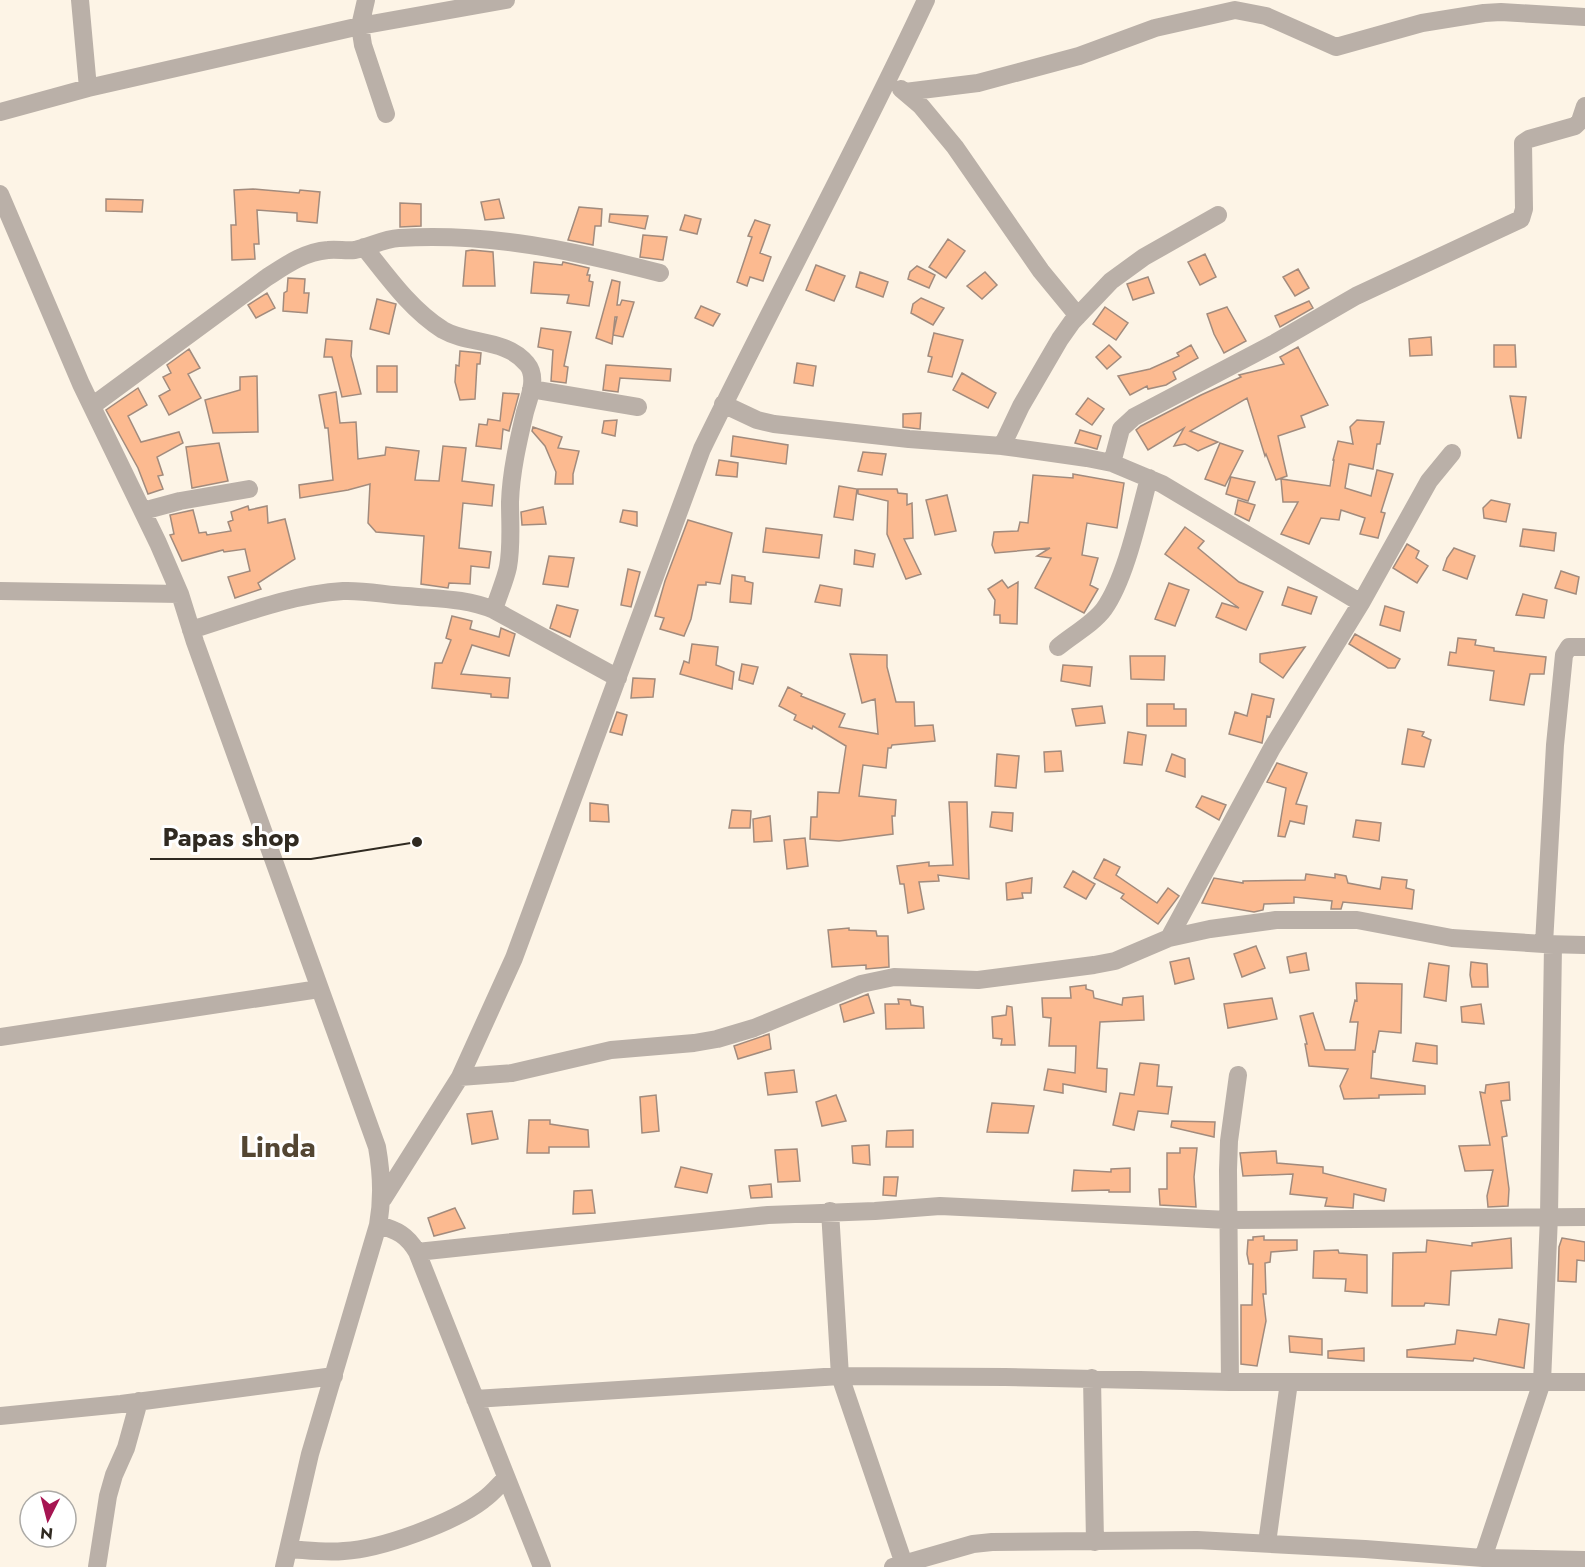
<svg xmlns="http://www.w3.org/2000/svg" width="1585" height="1567" viewBox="0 0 1585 1567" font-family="Jost,sans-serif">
<rect width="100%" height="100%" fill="#fdf4e6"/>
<path fill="#fcba90" stroke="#a28b7d" stroke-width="1.5" d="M253 189 299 193 300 190 320 192 317 223 297 221V213L257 210 259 244H254L255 259 232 260 231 225H236L234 190Z
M106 199 143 200 142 212 106 211Z
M499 199 504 218 485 220 481 202Z
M400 203 421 204V226L400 227Z
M579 207 602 209 601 226H595L593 245 568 240Z
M610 214 648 216 645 229 609 222Z
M685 215 701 219 697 234 680 230Z
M755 220 770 225 760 253 771 257 763 281 750 277 747 286 737 282 752 237 748 236Z
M643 235 667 237 663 260 640 257Z
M948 239 965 251 946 278 929 267Z
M472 250 493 252 495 286H463L466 251Z
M1205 254 1216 277 1200 285 1188 262Z
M534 262 562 265 563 262 589 268 587 275H590L589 281 593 282 589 306 567 303 569 295 531 293Z
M816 265 845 276 834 301 806 290Z
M917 266 935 275 929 288 908 279 910 272Z
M1298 269 1309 288 1295 296 1283 277Z
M860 272 888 282 883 297 856 287Z
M985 272 997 285 982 299 967 286Z
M1148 277 1154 293 1133 300 1127 284Z
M288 278 305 279 304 293H309L307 313 283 311 284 293 287 291Z
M612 280 620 282 617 305H620L622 300 634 302 623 337 613 335 617 317H615L612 344 596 338Z
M267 293 275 308 256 318 248 305Z
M921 298 944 308 933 325 911 313 913 304Z
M377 299 396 304 389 334 370 329Z
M1309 301 1313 308 1280 327 1275 316Z
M701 306 720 314 713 326 695 318Z
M1105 307 1128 323 1116 340 1093 324Z
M1227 307 1246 341 1224 353 1214 334 1207 314Z
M541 328 571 332 564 366 568 367 566 383 551 381 553 350 538 347Z
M934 333 963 340 952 377 928 372 932 357 928 356Z
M1431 337 1432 355 1410 356 1409 339Z
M326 339 352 341 351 356 361 394 342 397 332 357H324Z
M1109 345 1121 357 1107 369 1096 357Z
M1191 345 1198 358 1173 372 1176 379 1166 385 1148 389 1147 386 1130 395 1118 376 1150 369 1179 356 1177 353Z
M1494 345H1515L1516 367H1494Z
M1298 347 1328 405 1301 416 1305 427 1278 436 1287 476 1276 480 1266 454 1265 456 1247 398 1190 431 1218 442 1198 451 1185 444 1174 446 1184 428 1148 450 1136 430 1141 426 1201 395 1241 377 1239 375 1284 364 1280 357Z
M189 349 200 368 188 374 201 398 169 415 159 396 170 390 163 377 171 373 167 365Z
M460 351 481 353 480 364H477L475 399 460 400 455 382 456 365 459 366Z
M797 363 816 366 813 386 794 383Z
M606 365 671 369 670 381 620 378 618 392 603 390Z
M377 366H397V392H377Z
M962 373 996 393 988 408 953 390Z
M257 376 258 432 213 433 205 400 240 390V377Z
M138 388 147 405 128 416 141 442 179 432 183 443 157 457 163 475 158 476 163 489 148 494 138 468 106 410Z
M336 392 340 423 356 422 358 459 385 455 386 447 419 451 415 480 439 481 443 446 466 448 462 481 494 485 492 506 463 503 459 548 491 552 489 568 471 566 470 584 449 583 448 588 421 584 424 536 376 532 368 523 370 484 348 490 300 498 299 485 333 480 328 428H325L319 395Z
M503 393 519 394 509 431 503 429 501 449 476 446 479 424 487 425 488 419 500 421Z
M1510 396 1526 397 1521 438H1518Z
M1088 398 1104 409 1092 425 1076 414Z
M921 413 920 429 903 427V414Z
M617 420 615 436 602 433 604 421Z
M1357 420 1384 422 1380 444H1377L1373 469 1349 464 1345 488 1371 496 1377 470 1393 474 1381 512 1385 513 1378 538 1360 534 1365 518 1341 510 1339 520 1321 518 1309 544 1281 534 1298 502H1283L1281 479 1330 486 1334 460H1333L1338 441 1353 444 1350 427Z
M533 427 562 437 558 448 579 451 573 474V484H555L556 472 545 446 532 431Z
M1080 430 1101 436 1097 449 1075 443Z
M733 436 788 445 786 464 731 456Z
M219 443 228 481 192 488 186 447Z
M1220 443 1243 451 1225 486 1205 479Z
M863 452 886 454 882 475 858 471Z
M719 460 738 463 737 477 716 475Z
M1073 474 1124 483 1117 528 1087 523 1082 555 1098 558 1090 585 1098 589 1084 613 1035 588 1051 558 1037 556 1050 548 995 553 992 545 994 532 1018 531 1020 522 1028 523 1033 475 1073 478Z
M1231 477 1255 482 1248 501 1226 494Z
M839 486 857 489 853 520 834 517Z
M858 489H897L898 493 907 494V505L912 503 913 538 904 539 921 574 906 579 887 534 888 501 858 494Z
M947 495 956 531 935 535 926 500Z
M1238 500 1255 505 1249 521 1235 514Z
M1491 500 1510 504 1506 522 1484 518 1483 508Z
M248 506 249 510 267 506 268 523 285 519 295 559 258 583 261 589 235 598 228 577 250 571 245 549 224 552 223 550 182 561 170 535 174 534 170 515 193 510 199 533 206 532 207 535 231 531 228 522 233 520 231 512Z
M543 507 546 524 522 525 521 512Z
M623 510 637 512V526L620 522Z
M688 520 732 533 720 584 706 582V585H698L691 619 684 636 660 629 664 618 655 616 665 581Z
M1185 527 1204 541 1198 548 1239 582 1263 592 1246 630 1216 617 1222 603 1239 608 1165 554Z
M766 528 822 535 819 558 763 552Z
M1523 529 1556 533 1554 551 1520 546Z
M1407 544 1419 551 1416 558 1428 566 1417 583 1393 568Z
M1454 548 1475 556 1467 579 1443 570 1447 558Z
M855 550 875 554 873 567 854 564Z
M549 556 574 558 568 587 543 584Z
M628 569 640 572 631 607 621 605Z
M1561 571 1579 577 1576 594 1555 588Z
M732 575 745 577V581L753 583 751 604 730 602Z
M1002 580 1008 588 1018 582 1017 624 1000 623V615H994L995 600 988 589Z
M1169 583 1189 590 1175 626 1155 619Z
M820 585 842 589 840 606 815 602Z
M1288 587 1317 597 1311 614 1282 605Z
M1523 594 1547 600 1544 618 1516 615Z
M557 605 578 610 570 637 550 628Z
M1385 606 1404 612 1400 631 1380 625Z
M452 616 472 621 470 629 499 637 501 628 515 634 509 656 472 645 461 674 510 678 508 698 491 697V694L432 688 435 663H442L451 640 446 638Z
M1355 634 1400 659 1395 668H1388L1349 644Z
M1458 638 1476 640 1475 645 1494 648V651L1546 657 1544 674H1530L1524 705 1490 700 1494 671 1448 665 1450 652 1456 653Z
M692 644 718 647 716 665 734 672 732 689 680 674 684 661 689 663Z
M1305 647 1283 678 1260 662V654Z
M850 654 887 655V667L896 702H914L915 726 933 725 935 741 892 745 891 748H888L886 768 863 765 859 796 896 800 895 816H892L893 834 839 841 810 839 811 817H817L818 792 839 793 846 746 813 726 812 729 794 720 796 715 779 706 788 687 802 694 801 696 845 714 839 727 878 734 875 699 862 703Z
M1130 656H1165L1164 680 1131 679Z
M742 664 758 667 753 684 739 680Z
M1063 665 1092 667 1090 686 1061 681Z
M633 678 655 679 653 697 631 698Z
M1252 694 1274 699 1270 717 1267 716 1262 743 1229 734 1235 712 1247 716Z
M1147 704H1174V709H1186V726H1147Z
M1102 706 1105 723 1076 726 1072 709Z
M617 712 627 715 622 735 610 732Z
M1408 729 1424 732 1422 736 1431 740 1424 767 1402 764Z
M1128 732 1146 735 1142 765 1124 763Z
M1061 751 1063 771 1045 772 1044 752Z
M997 754 1019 756 1016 788 995 786Z
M1172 754 1185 759V777L1166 771Z
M1277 763 1307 773 1296 804 1307 806 1304 824 1290 821 1285 837 1278 836 1286 788 1267 782Z
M1202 796 1226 805 1219 820 1196 807Z
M949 802H967L969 879 938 875 939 881 919 882 924 909 908 913 904 884H900L897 866 929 862V866L953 865Z
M590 803 608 805 609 822 590 821Z
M732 810 751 811 750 828H729Z
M992 812 1013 813 1012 831 990 827Z
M770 816 772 841 754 842 753 819Z
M1356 820 1381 823 1379 841 1353 837Z
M805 838 808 866 787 869 784 840Z
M1104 859 1120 867 1116 875 1157 903 1168 888 1179 896 1158 924 1121 898 1124 894 1094 878Z
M1073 871 1095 884 1086 899 1064 887Z
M1306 874 1335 878V874L1346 876 1348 883 1380 889 1382 877 1407 880 1406 888 1414 890 1412 909 1343 902 1341 909H1331L1332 901 1294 897V903L1264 904 1263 910 1254 912 1202 903 1214 878 1243 883V881L1305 880Z
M1032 878 1031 893H1022L1023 898 1007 900 1006 883Z
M849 928V930L876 931 877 936H888L889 967 866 969V965L832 967 828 930Z
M1256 946 1265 968 1242 977 1234 954Z
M1306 953 1309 970 1290 973 1287 957Z
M1189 958 1194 979 1175 984 1170 962Z
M1471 962 1487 964 1488 987H1472L1470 975Z
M1429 963 1449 966 1446 1001 1424 997Z
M1356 983 1402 984 1401 1033 1379 1031 1375 1052 1373 1051 1371 1078 1425 1086V1094L1379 1095V1098L1344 1099 1340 1086 1348 1069 1309 1066 1305 1044H1307L1300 1016 1313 1013 1325 1050H1355L1358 1022H1350L1355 1000 1357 1001Z
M1086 985V989L1093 991 1094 998 1122 1005 1123 998 1143 996 1144 1020 1100 1022 1097 1068 1107 1069 1106 1092 1063 1084V1093L1044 1090 1048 1069 1075 1073 1076 1046H1049L1051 1018 1043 1017 1042 998H1071L1070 987Z
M868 994 874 1013 844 1022 840 1005Z
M1272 998 1277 1019 1228 1028 1224 1004Z
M898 999 910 1000 911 1005 923 1007 924 1028 886 1029 885 1004H899Z
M1481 1004 1484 1024 1462 1022 1461 1007Z
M1007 1006 1012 1007 1015 1045H1001L1002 1039 993 1038 992 1017 1006 1015Z
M769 1034 771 1049 738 1059 734 1046Z
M1416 1043 1437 1046V1064L1413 1061Z
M1140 1063 1159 1065 1157 1086 1172 1087 1168 1114 1138 1111 1134 1130 1113 1125 1120 1093 1134 1095Z
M794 1070 797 1092 768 1095 765 1073Z
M1509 1082 1510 1100 1501 1101 1507 1136 1502 1137 1509 1189 1508 1206 1488 1207 1487 1196 1493 1170 1465 1171 1459 1146 1490 1145 1480 1092 1485 1093 1486 1085Z
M656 1095 659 1131 642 1133 640 1097Z
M836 1095 846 1121 822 1126 816 1102Z
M992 1103 1034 1106 1028 1133 987 1132Z
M492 1111 498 1139 472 1144 467 1114Z
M529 1120H550V1124L588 1130 589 1147H549V1153H527Z
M1172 1121 1215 1122 1214 1137 1171 1127Z
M913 1130V1147H886L887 1131Z
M869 1145 870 1165 853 1163 852 1146Z
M1180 1148H1197L1194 1177 1196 1207 1160 1205 1159 1189H1167V1153H1180Z
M797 1149 800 1181 778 1182 775 1150Z
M1276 1151 1277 1163 1323 1167V1173L1386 1189 1384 1201 1354 1194 1353 1208 1325 1206 1327 1198 1290 1194 1293 1174 1243 1176 1240 1153Z
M681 1167 712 1174 707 1193 675 1187Z
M1130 1168V1192H1109V1190L1072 1191 1074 1170 1111 1172V1169Z
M884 1177H898L896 1196 883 1195Z
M771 1184 772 1197 751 1198 749 1186Z
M592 1190 595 1213 573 1214 574 1191Z
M455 1208 465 1228 434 1236 428 1218Z
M1264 1236V1240H1297V1250L1271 1252 1270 1262 1265 1263 1266 1294H1263L1266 1321 1257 1366 1241 1364V1305H1252L1253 1264H1249L1247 1254 1248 1240H1253V1237Z
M1511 1238 1512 1268 1451 1271 1449 1305 1425 1303 1424 1306H1392L1393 1253 1426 1252 1427 1240 1472 1246V1243Z
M1562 1238 1585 1242V1261L1577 1260 1576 1282 1558 1281 1559 1247Z
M1338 1250 1339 1253 1367 1255V1293L1345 1291 1346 1279 1313 1278 1314 1251Z
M1499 1319 1529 1324 1524 1368 1474 1358 1473 1361 1407 1357V1350L1455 1344 1457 1330 1496 1335Z
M1289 1336 1322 1339V1355L1290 1352Z
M1364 1348V1361L1328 1358V1351Z"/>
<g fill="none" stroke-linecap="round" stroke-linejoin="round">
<path stroke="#bab0a8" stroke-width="18" d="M80 0 88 88
M366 0 360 26 363 45 386 114
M901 89 921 106 955 147 1041 271 1078 316
M905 92 978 83 1079 56 1155 28 1235 10 1266 16 1336 47 1422 23 1484 13 1501 12 1585 17
M0 112 88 88 360 26 506 0
M0 194 81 384 158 543 180 594 195 642 377 1147C382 1175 383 1198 378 1225L310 1454 284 1567
M364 247C387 276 411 310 443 330 469 345 506 338 527 364 538 377 529 398 525 412 518 442 511 472 510 502 510 524 512 546 508 567 505 581 498 596 494 610
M531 389 638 407
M723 404 757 420 774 424 909 439 1002 446 1087 458 1112 463 1162 484 1361 603
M92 406 266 278C286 265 304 252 328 250 337 249 346 251 355 250 370 247 383 239 399 238 488 232 574 251 660 273
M1002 446 1021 406 1060 339 1072 322 1111 281 1144 257 1218 215
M1112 463 1121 429 1134 417 1273 344 1356 296 1521 219 1524 209 1523 143 1529 139 1575 126 1580 121 1585 106
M143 511 180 501 249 489
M0 591 180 594
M191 630C239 615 293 594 343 591 365 590 386 595 407 596 437 599 465 598 494 610L618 678
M1058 647C1072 635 1093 624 1104 609 1126 578 1139 515 1149 478
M1169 938 1272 748 1361 603 1429 481 1452 453
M1544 944 1555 745 1564 655 1569 647H1585
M0 1037 319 989
M460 1077 512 1073 611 1050 694 1043 717 1039 754 1028 861 984 894 977 978 980 1094 965 1115 961 1169 938 1210 929 1276 920H1357L1452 938 1544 944 1585 945
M383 1199 460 1077 514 958 702 449C775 299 855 152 926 0
M830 1211 840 1376 905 1567
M378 1225C397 1230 407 1235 417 1252L542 1567
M417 1252 768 1215 875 1211 940 1206 1228 1220 1585 1217
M1092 1378 1095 1542
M1230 1382 1228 1170 1229 1141 1238 1075
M475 1399 840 1376 1005 1377 1230 1382H1585
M0 1416 121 1404 334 1376
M1267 1543 1289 1382
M288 1549C306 1550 325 1553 344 1551 381 1549 453 1523 483 1500 492 1494 499 1485 506 1478
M97 1567 108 1496 114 1475 126 1448 139 1401
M893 1567 973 1544 992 1542 1197 1540 1365 1549 1483 1558 1585 1560
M1480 1567 1542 1382 1549 1216 1553 945"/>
</g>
<g text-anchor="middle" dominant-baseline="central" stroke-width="6" stroke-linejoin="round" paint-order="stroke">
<g font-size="30" font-weight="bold" fill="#534633" stroke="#fff">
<text x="278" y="1146">Linda</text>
</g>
</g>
<path fill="none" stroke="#302a21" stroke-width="2" d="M417 842L311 859H150"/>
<circle fill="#302a21" stroke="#fff" stroke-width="2" cx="417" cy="842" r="6"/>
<g font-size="26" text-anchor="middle" font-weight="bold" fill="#302a21" stroke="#fff" stroke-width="6" stroke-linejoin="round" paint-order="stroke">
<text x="231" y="846">Papas shop</text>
</g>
<g transform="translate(48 1519) rotate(186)"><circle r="28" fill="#ffffff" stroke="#acaaa6" stroke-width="1.5"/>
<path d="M0-4.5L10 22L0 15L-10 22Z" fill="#a61552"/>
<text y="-9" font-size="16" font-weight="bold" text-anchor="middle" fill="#302a21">N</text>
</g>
</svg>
